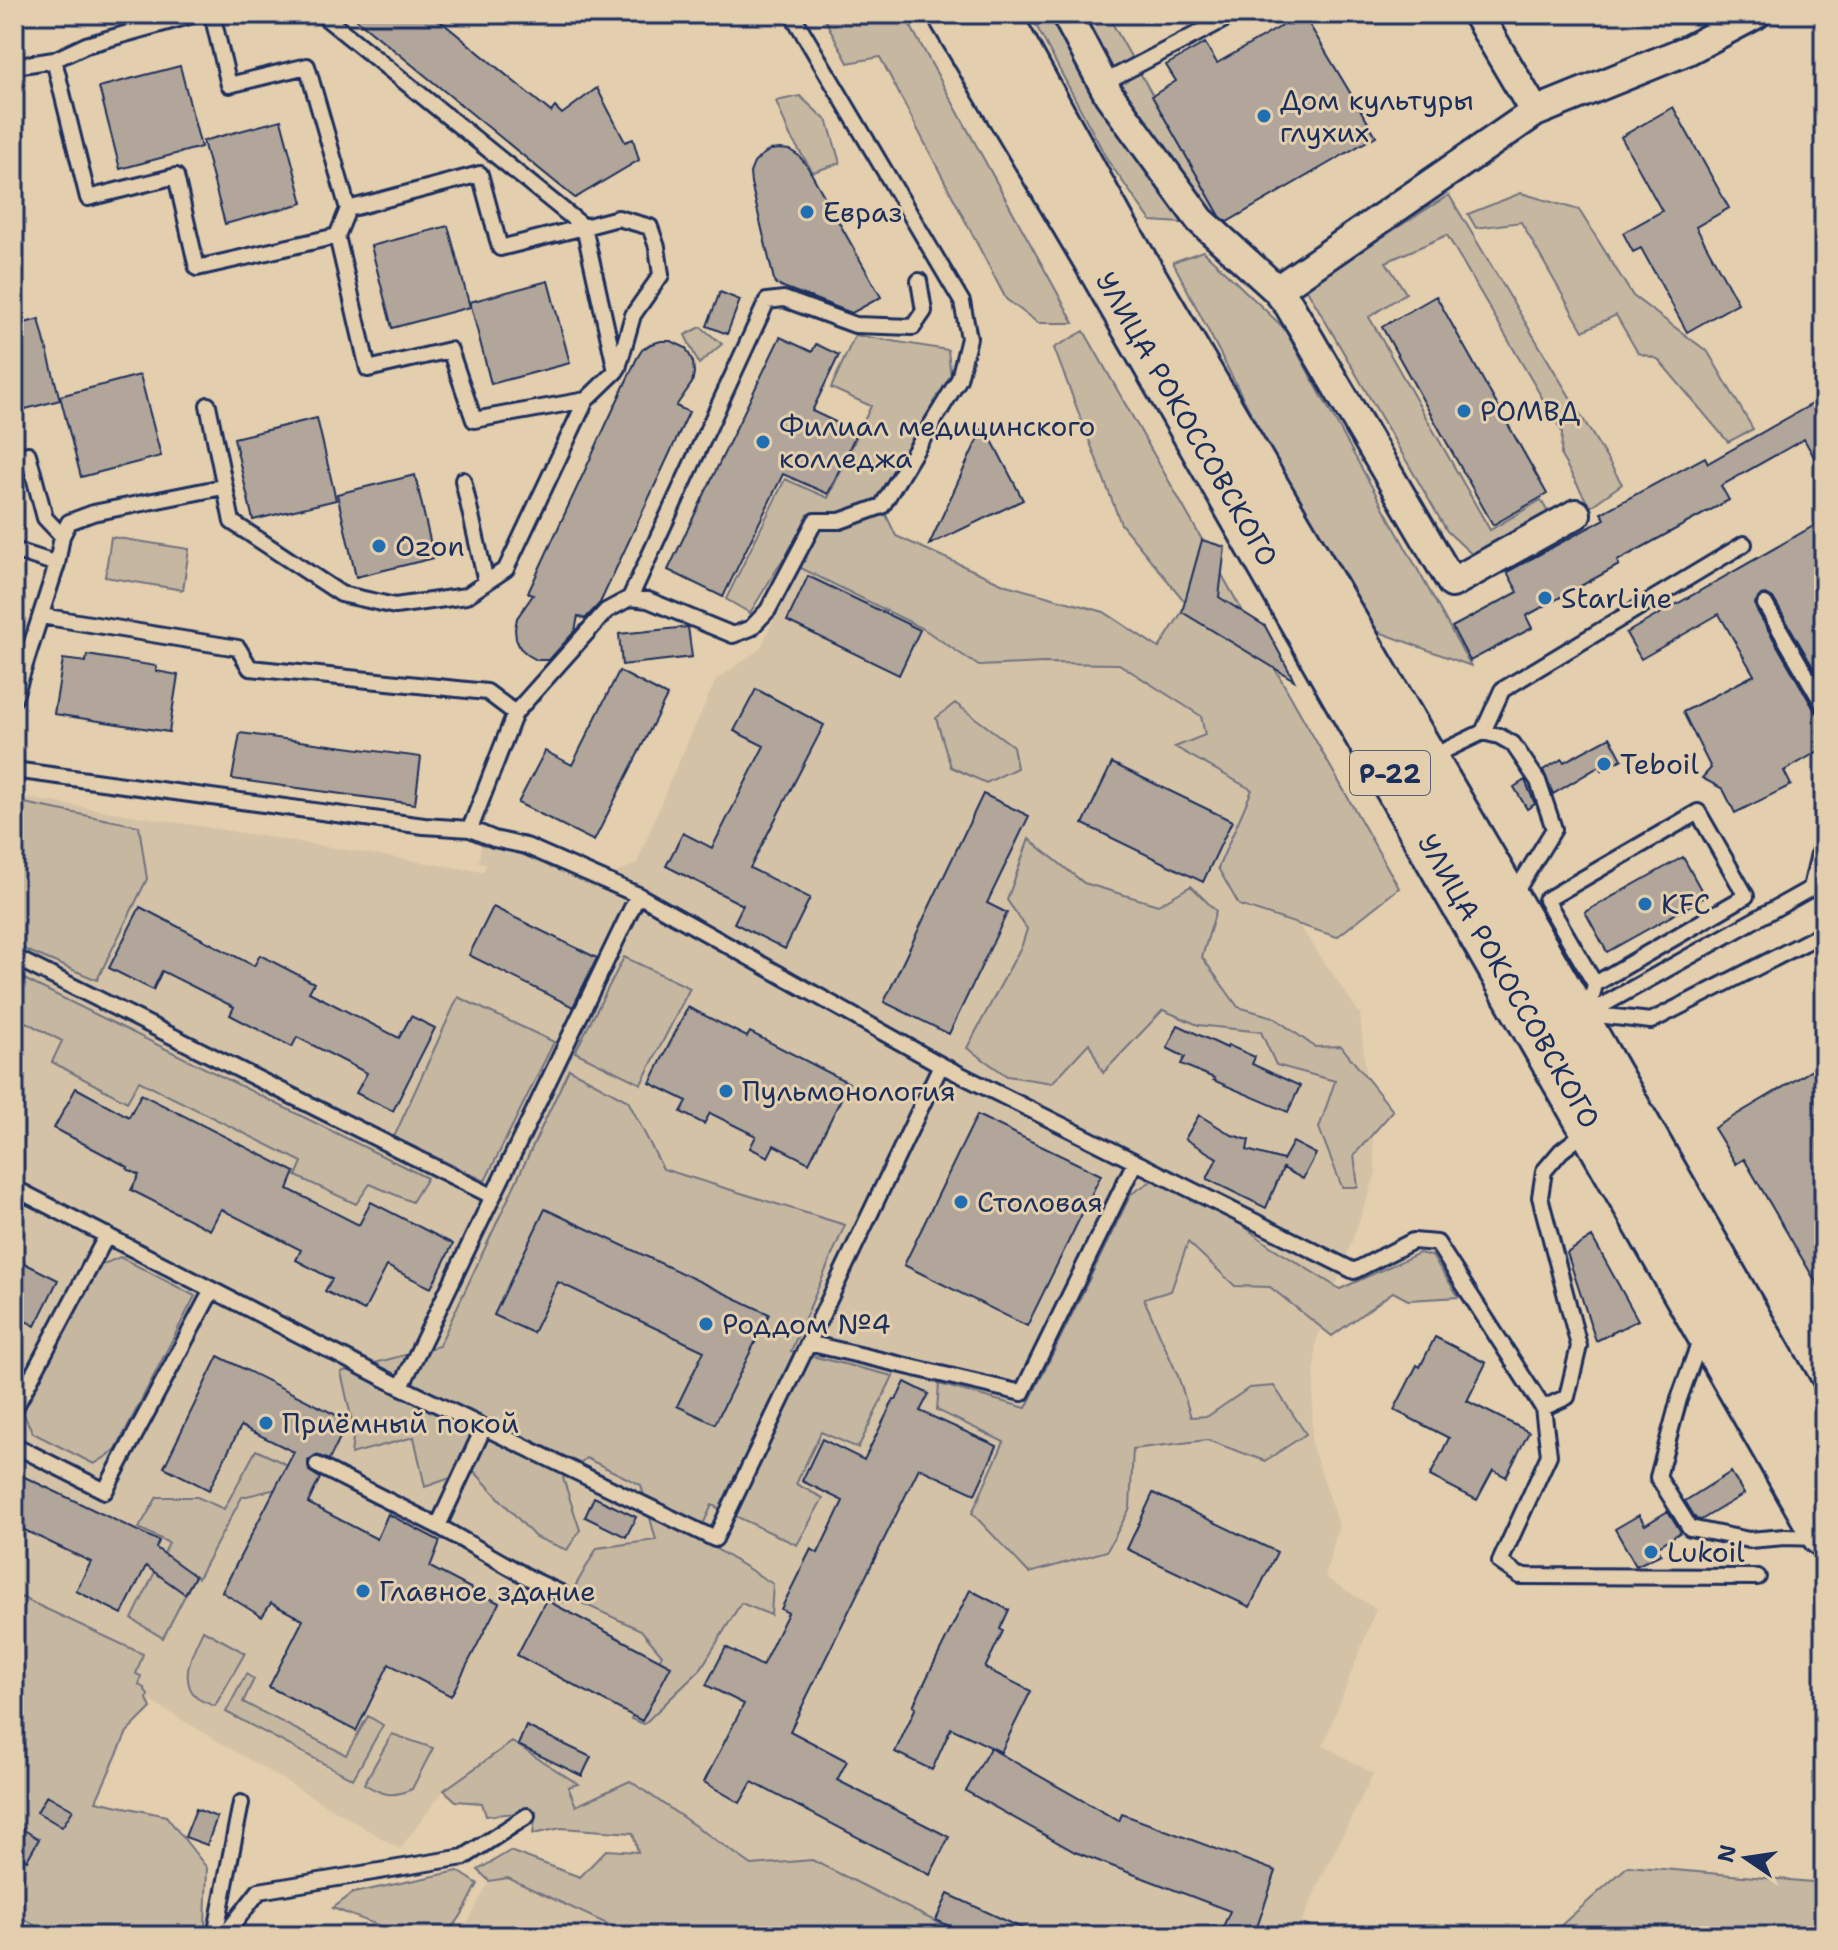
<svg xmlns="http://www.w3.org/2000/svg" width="1838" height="1950" viewBox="0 0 1838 1950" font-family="'Shantell Sans',sans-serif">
<rect width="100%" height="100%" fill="#e3cead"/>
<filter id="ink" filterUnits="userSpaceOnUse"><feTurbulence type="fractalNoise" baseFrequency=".0125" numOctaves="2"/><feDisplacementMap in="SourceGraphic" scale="16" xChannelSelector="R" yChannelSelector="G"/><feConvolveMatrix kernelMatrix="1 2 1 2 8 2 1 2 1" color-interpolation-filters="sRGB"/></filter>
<g filter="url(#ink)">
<path fill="#d4c2a7" d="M818 524 1122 644 1241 677 1254 791 1281 899 1360 1014 1376 1173 1316 1342 1311 1443 1339 1525 1325 1577 1376 1609 1323 1745 1373 1774 1321 1878 1296 1936H965L812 1860 752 1865 630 1781 576 1807 568 1787 577 1785 512 1742 444 1790 400 1849 147 1699 139 1686 136 1675 143 1654 14 1594V796L483 872 486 864 479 862 483 827 532 841 614 874 637 863 670 781 716 680 760 649Z
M508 1878 633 1936H461L489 1881Z"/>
<path fill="#c6b7a1" stroke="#707380" stroke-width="2" d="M822 14H904L1074 323H1038L1006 299 880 57 848 63Z
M1030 14H1107L1226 226 1151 221 1108 161Z
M800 96 828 122 840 163 813 172 790 136 776 101Z
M1521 193 1579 210 1633 296 1708 352 1753 429 1728 442 1658 359 1638 353 1616 315 1583 331 1521 222 1476 228 1468 214Z
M1449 195 1622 484 1590 507 1561 456 1562 432 1447 235 1386 262 1406 293 1369 317 1490 530 1541 500 1554 523 1479 561 1447 531 1305 286Z
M1203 251 1284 328 1471 666 1360 625 1173 262Z
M701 327 722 344 699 364 685 335Z
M1084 331 1399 888 1337 937 1239 905 1218 868 1252 790 1175 747 1205 735 1201 716 1119 664 1043 663 979 666 922 628 783 559 750 613 726 599 785 479 828 498 871 406 831 388 855 335 948 350 951 378 878 498 896 536 1006 585 1104 612 1159 648 1187 604 1121 524 1054 348Z
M111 537 189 549 183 590 105 577Z
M955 703 1013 746 1017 768 986 783 951 767 936 718Z
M14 801 139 826 147 879 97 980 14 945Z
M1029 839 1084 883 1158 905 1191 886 1216 911 1202 957 1238 1007 1273 1017 1315 1047 1341 1046 1393 1111 1354 1155 1358 1187H1342L1319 1128 1335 1081 1276 1065 1261 1032 1198 1025 1163 1010 1103 1073 1089 1043 1052 1083 1007 1076 967 1048 1022 945 1027 929 1007 900Z
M624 957 690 988 641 1084 575 1052Z
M14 974 427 1178 412 1202 370 1184 356 1204 296 1176 302 1162 139 1081 127 1102 52 1062 62 1041 14 1016Z
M458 997 554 1042 485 1181 394 1137Z
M569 1069 628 1101 663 1169 845 1225 791 1351 893 1376 858 1448 821 1432 796 1484 823 1498 797 1545 712 1505 697 1537 773 1584 771 1615 741 1603 700 1670 644 1724 631 1719 662 1655 641 1630 569 1597 597 1548 656 1540 641 1485 586 1458 563 1478 580 1530 567 1550 535 1537 473 1470 425 1487 414 1437 351 1454 354 1430 341 1372 439 1346Z
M1169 1170 1270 1246 1340 1289 1419 1253 1432 1256 1459 1297 1408 1300 1393 1292 1332 1336 1270 1287 1235 1286 1188 1242 1171 1291 1144 1299 1178 1376 1191 1417 1208 1416 1249 1388 1274 1386 1306 1434 1265 1461 1207 1440 1133 1449 1130 1508 1107 1551 1029 1573 972 1513 1004 1442 937 1410 939 1384 1026 1408 1131 1194Z
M120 1257 195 1296 115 1451 94 1464 33 1433 22 1411 32 1386 94 1268Z
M256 1450 298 1470 290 1486 242 1497 198 1578 195 1576 163 1638 132 1619 169 1543 139 1528 157 1497H197L224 1509Z
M14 1594 143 1654 136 1674 141 1676 139 1685 144 1688 148 1695 147 1699 151 1708 127 1732 96 1801 166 1816 207 1868 205 1926 201 1936H27L34 1925 14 1913Z
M203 1630 245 1653 215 1706C210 1704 201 1701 197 1698 177 1679 194 1649 203 1630Z
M246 1674 254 1679 243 1702 346 1755 368 1716 383 1725 353 1779 226 1712Z
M392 1734 433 1748 412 1789C392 1798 383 1795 364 1784Z
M512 1742 578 1784 568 1787 576 1806 630 1781 752 1865 812 1860 965 1936H633L508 1878 489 1881 478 1870 510 1851 580 1877 606 1850 638 1852 633 1833 561 1828 533 1834 536 1811 486 1816 482 1803 456 1801 444 1790Z
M1628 1866 1824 1883V1936H1549Z
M458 1871 478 1884C471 1896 465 1912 456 1923 428 1950 365 1920 333 1908L353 1893Z"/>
<path fill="#b1a699" stroke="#1b2f5e" stroke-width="2" d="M350 14H432L551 112 555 107 562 114 597 88 625 142 633 139 639 160 575 198Z
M1303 14 1376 136 1227 222 1220 216 1152 96 1176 81 1166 65 1205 43 1217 63Z
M180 66 201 147 120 169 99 87Z
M1673 107 1729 208 1696 227 1738 303 1687 332 1641 248 1633 252 1623 233 1662 211 1621 137Z
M281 120 303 203 225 224 203 141Z
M780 149 790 150 799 156 806 164 881 297 852 313 775 284 751 183 750 173 754 163 761 156 770 150Z
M448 226 470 307 392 328 371 246Z
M548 281 570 363 491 384 470 302Z
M720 292 740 300 727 334 707 326Z
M1436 296 1547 494 1493 525 1382 327Z
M39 319 60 400 14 412V326Z
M780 337 812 352 816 344 839 355 812 411 857 432 828 494 783 474 723 597 668 570Z
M661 341H671L686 348 693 362 694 373 692 383 676 406 689 412 600 603 585 619 578 616 575 631 549 660H537L528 655 520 648 516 639 515 629 517 618 533 595 528 593 637 358 642 350 651 344Z
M140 375 161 456 81 477 60 396Z
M1814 403 1824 420V475L1804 439 1721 486 1729 500 1617 561 1619 565 1526 616 1532 628 1470 661 1452 627 1518 592 1507 572 1605 519 1601 513 1705 457 1708 463Z
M317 418 336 500 253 520 234 438Z
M984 425 1023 500 929 545Z
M415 475 434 558 356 577 337 494Z
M1824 520V686L1773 598 1766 594 1761 595 1755 603 1756 609 1815 711 1824 716V748L1784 771 1791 785 1735 813 1723 789 1702 778 1711 768 1683 712 1754 675 1719 614 1641 659 1626 633Z
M1202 540 1225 547 1219 597 1265 626 1294 680 1182 612Z
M808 576 920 630 899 675 787 621Z
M688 627 692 657 622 665 619 634Z
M87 655 156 666V671L178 675 169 732 54 714 63 659 86 662Z
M619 671 667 696 594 841 518 803 545 751 572 765Z
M756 689 824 725 750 868 810 898 785 949 734 923 743 905 666 866 683 833 712 848 764 746 734 731Z
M240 733 421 757 415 804 232 779Z
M1610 737 1622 759 1602 770 1600 766 1553 794 1543 770 1562 759 1564 762Z
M1112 763 1232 821 1203 882 1083 824Z
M1525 780 1535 804 1527 809 1514 787Z
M983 794 1029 816 987 903 1007 913 949 1034 884 1002Z
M1683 857 1705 897 1607 952 1585 912Z
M140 907 254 966 260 955 314 983 309 992 399 1038 411 1016 435 1028 393 1111 356 1093 367 1073 297 1037 292 1047 230 1015 234 1007 162 971 153 990 109 968Z
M493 907 597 958 573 1007 469 955Z
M688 1007 747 1037 750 1032 849 1083 809 1163 774 1145 768 1157 750 1148 756 1136 710 1113 704 1124 681 1112 687 1101 650 1083Z
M1178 1025 1227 1048 1228 1045 1255 1057 1252 1064 1300 1086 1288 1112 1213 1080 1214 1078 1181 1064 1185 1057 1167 1048Z
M1824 1063V1296L1744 1159 1736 1164 1714 1128Z
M76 1088 129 1117 141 1094 295 1172 288 1189 359 1225 371 1202 453 1244 431 1288 387 1266 364 1311 325 1291 332 1279 296 1260 301 1250 221 1209 210 1230 131 1190 139 1175 127 1169 128 1167 54 1128Z
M977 1115 1101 1175 1027 1326 904 1265Z
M1199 1115 1232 1135 1249 1140 1247 1150 1283 1160 1293 1142 1316 1154 1303 1179 1283 1168 1266 1208 1207 1179 1217 1158 1185 1139Z
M545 1209 769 1314 715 1424 677 1406 704 1351 558 1282 533 1333 494 1315Z
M1592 1237 1638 1320 1596 1341 1567 1253Z
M14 1258 58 1280 35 1326 14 1315Z
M1435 1337 1486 1363 1467 1401 1529 1432 1506 1477 1493 1470 1477 1500 1430 1476 1449 1438 1394 1410 1417 1365 1420 1367Z
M218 1356 348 1421 329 1460 316 1455 308 1461 309 1471 320 1478 308 1503 377 1539 388 1514 440 1541 430 1567 499 1603 451 1696 389 1664 356 1731 269 1687 303 1620 271 1603 262 1617 222 1592 294 1452 241 1426 209 1490 164 1467Z
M905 1382 929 1394 920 1411 997 1446 975 1494 919 1468 790 1731 847 1761 837 1780 949 1837 930 1875 752 1782 740 1803 704 1782 744 1704 706 1685 726 1647 762 1666 788 1613 781 1609 811 1549 818 1553 843 1501 802 1481 822 1439 864 1460 894 1399 896 1400Z
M14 1472 159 1541 156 1548 195 1576 185 1594 146 1566 122 1614 76 1591 91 1562 14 1525Z
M1731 1472 1744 1494 1701 1520 1696 1519 1685 1501Z
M1153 1493 1277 1552 1250 1607 1127 1549Z
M594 1497 636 1517 626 1537 585 1517Z
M1668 1511 1681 1532 1657 1547 1661 1554 1636 1566 1615 1529 1639 1515 1645 1525Z
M970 1590 1009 1610 1000 1629 1003 1631 985 1668 1031 1691 1001 1752 951 1728 932 1770 895 1752 916 1707 913 1706Z
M546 1600 671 1666 642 1721 517 1655Z
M526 1726 591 1757 582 1776 518 1745Z
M990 1748 1119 1821 1122 1814 1276 1871 1254 1936H1219L1230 1911 1075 1852 966 1791Z
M47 1795 73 1810 62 1827 37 1812Z
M196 1809 217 1817 207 1845 185 1837Z
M14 1824 39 1839 27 1860 14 1852Z
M948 1894 1039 1936H972L936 1920Z"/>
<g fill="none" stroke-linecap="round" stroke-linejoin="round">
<g stroke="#1b2f5e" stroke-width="20">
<path id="lane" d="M321 14 584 227 618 218 650 227 657 247 661 275 633 315 618 368
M54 60 88 198 176 176 197 268 337 236 348 209 307 66 229 85 212 14
M14 65 16 66 54 60 86 45 196 14
M1103 83 1235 14
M337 236 368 369 450 350 474 420 586 400
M208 405 232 522 341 594 395 606 466 596 506 569 586 400 616 371 584 227 500 248 480 174 348 209
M14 457 28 454 45 518 62 536
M463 480 486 582
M14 550 57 564
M630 598 767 301 784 299 855 325 913 327 924 311 919 281
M1765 604 1824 706
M41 616 238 648 250 668 487 692 515 713
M14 699 57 564 62 536 69 522 93 513 223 487
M1483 732 1502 690 1744 544
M1429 758 1483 732 1499 736 1513 744 1538 781 1554 829 1513 896
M14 770 424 826 470 829 494 839 526 846 638 895 941 1065 1354 1271 1413 1241 1437 1243 1543 1408 1549 1455 1500 1562 1520 1576 1758 1577
M470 829 515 713 606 611 630 598 648 600 733 635 751 628 768 610 815 521H840L882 506 959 379 969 338 962 302 792 14
M1811 888 1824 832
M14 957 492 1196
M1595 984 1746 896 1698 812 1546 900 1595 984 1588 1014 1651 1021 1824 933
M1587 1014 1824 881
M14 1188 401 1387 715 1539 941 1065
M1701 1338 1679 1399 1658 1477 1690 1528 1749 1540 1785 1537 1817 1538
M808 1343 1022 1393 1135 1162
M401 1387 638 895
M1543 1408 1567 1397 1579 1346 1540 1197 1544 1171 1561 1151 1588 1130
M14 1410 107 1235
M14 1445 105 1491 212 1290
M317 1465 438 1526 531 1579 561 1593
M438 1526 484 1427
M215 1936 241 1803
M224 1936 259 1891 464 1857 527 1816"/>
</g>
<g stroke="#1b2f5e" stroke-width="34">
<path id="street" d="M1066 14 1109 95 1200 220 1277 290 1289 305 1452 583 1576 514
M1477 14 1535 112 1688 50 1756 14
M1277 290 1535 112"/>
</g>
<g stroke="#1b2f5e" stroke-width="50">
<path id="highway" d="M951 14 1093 254 1824 1534
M997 14 1115 229 1577 1020 1824 1452"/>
</g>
<use href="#lane" stroke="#e3cead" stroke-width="14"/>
<use href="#street" stroke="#e3cead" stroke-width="28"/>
<use href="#highway" stroke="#e3cead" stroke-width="44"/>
</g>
</g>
<g fill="#1f6fb2" stroke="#e3cead" stroke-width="3">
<circle cx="1264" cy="116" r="8"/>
<circle cx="807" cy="212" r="8"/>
<circle cx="1464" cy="411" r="8"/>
<circle cx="763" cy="442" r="8"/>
<circle cx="379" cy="546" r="8"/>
<circle cx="1545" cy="598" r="8"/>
<circle cx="1604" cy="764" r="8"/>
<circle cx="1645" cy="904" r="8"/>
<circle cx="726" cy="1091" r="8"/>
<circle cx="961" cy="1202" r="8"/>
<circle cx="706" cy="1324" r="8"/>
<circle cx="266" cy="1423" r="8"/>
<circle cx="1651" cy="1552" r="8"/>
<circle cx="363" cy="1591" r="8"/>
</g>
<g text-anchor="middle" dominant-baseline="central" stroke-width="6" stroke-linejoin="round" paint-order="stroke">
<rect fill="#e3cead" stroke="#575f76" stroke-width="2" x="1350" y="751" width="80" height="44" rx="6"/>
<g font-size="26" font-weight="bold" fill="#1b2f5e">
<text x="1390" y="773">Р-22</text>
</g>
<g font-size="28" fill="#1b2f5e" stroke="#e3cead" text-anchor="start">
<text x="1280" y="100">Дом культуры<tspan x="1280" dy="32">глухих</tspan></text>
<text x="823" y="212">Евраз</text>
<text x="1480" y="411">РОМВД</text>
<text x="779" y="426">Филиал медицинского<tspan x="779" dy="32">колледжа</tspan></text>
<text x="395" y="546">Ozon</text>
<text x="1561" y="598">StarLine</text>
<text x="1620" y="764">Teboil</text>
<text x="1661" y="904">KFC</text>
<text x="742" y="1091">Пульмонология</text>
<text x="977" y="1202">Столовая</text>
<text x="722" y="1324">Роддом №4</text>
<text x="282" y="1423">Приёмный покой</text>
<text x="1667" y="1552">Lukoil</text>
<text x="379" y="1591">Главное здание</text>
</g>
<g font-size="28" fill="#1b2f5e" stroke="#e3cead">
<text transform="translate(1187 419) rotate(60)">УЛИЦА РОКОССОВСКОГО</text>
<text transform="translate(1509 981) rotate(60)">УЛИЦА РОКОССОВСКОГО</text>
</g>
</g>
<rect width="1838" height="1950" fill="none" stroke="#e3cead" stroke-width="48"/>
<rect x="24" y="24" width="1790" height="1902" fill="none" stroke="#1b2f5e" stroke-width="3" filter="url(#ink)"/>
<g transform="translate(1746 1858) rotate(283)" stroke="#e3cead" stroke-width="6" paint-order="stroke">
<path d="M0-6L14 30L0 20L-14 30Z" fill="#1b2f5e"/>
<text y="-12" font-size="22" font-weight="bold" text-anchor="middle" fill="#1b2f5e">N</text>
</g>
</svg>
